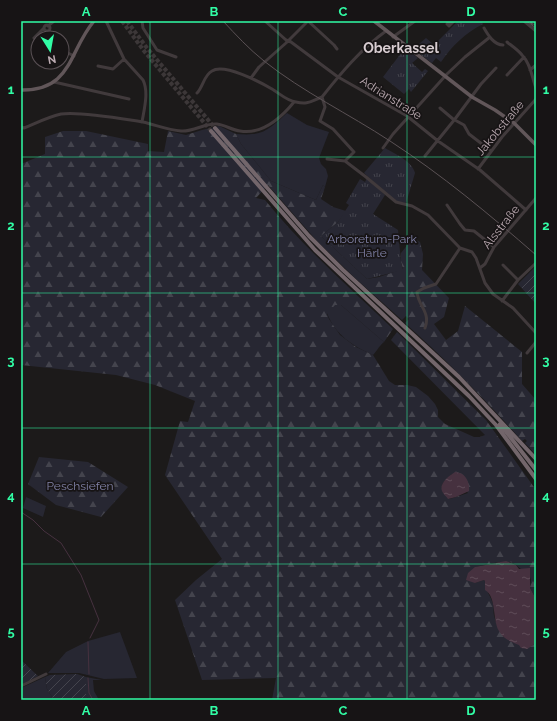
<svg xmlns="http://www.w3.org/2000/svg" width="557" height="721" viewBox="0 0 557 721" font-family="Raleway,sans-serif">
<defs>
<pattern id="forest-firs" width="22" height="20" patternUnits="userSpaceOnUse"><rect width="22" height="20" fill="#272732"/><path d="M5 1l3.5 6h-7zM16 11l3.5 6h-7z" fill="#44444d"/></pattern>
<pattern id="park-tufts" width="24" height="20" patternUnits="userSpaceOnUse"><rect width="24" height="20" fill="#272732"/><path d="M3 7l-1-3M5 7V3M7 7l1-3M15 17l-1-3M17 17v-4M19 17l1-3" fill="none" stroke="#44444d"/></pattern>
<pattern id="garden-furrows" width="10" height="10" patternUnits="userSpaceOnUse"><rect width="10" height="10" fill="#272732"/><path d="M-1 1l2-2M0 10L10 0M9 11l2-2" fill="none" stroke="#44444d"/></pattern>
<pattern id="water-ripples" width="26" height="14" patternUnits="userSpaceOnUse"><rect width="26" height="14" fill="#46313f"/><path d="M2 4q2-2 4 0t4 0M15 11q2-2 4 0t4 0" fill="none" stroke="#5f4c58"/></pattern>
</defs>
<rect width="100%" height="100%" fill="#1c1a1a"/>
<path fill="#272732" d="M287 113 307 125 329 132 319 158 321 164 326 169 328 176 325 187 323 185 316 200 271 181 241 144 236 134C241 134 247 135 252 134 266 134 277 122 287 113Z
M334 305H341L384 342C379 346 377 351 373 355 353 346 335 335 327 313Z
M26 497 46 506 43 517 23 508Z
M120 632 137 678 104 679 79 673H48L66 652 88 641Z
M45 677 47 689 54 700H22L21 688Z
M86 677 102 680H93L94 691 99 700H89L86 696Z"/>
<path fill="url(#forest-firs)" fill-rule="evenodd" d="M219 126 236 134 241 144 271 181 316 200 323 185 325 187 321 199 333 207 346 211 338 222 321 236 367 279 379 277 403 269 401 262V253L413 238 420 242 423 254 422 270 449 298 444 317 434 324 446 340 458 331 465 306 522 352V384L536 400V455L525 443 527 441 525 439 522 441C485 399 446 360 405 323L409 319 406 316 402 320 355 278 317 241 268 185 256 198 265 200C303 247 349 287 393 329L384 342 341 305H335L327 314 329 319 340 335 356 347 373 355 389 381 395 385H407L416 387 428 396 435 404 438 410V417L445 424 474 437H480L485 435 391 340 397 332 486 420 536 490V599L530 588 531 580 529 574C524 571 521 569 516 565 508 558 485 565 475 567V583L484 580 485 581C484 589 491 596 493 604 494 608 493 612 494 616 501 641 509 641 531 646L536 643V700H272L276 678 202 680 175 600 196 580 222 559 165 475 180 421 188 422 195 401 155 385 116 375 21 365V164L45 154V137L63 131H86L148 144V151L164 152 168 131 186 135 202 130ZM452 474 468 493 453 498 449 499C438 486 440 485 452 474Z
M39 457 88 462 128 487 101 517 56 505 28 484Z"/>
<path fill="url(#park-tufts)" d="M458 21H481L483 24C465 33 452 46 441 62L436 58 432 63 413 49 426 38 434 45Z
M405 48 418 58 412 63 422 72 425 69 428 71 411 92 409 89 404 94 383 77Z
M385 148C395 154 412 161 415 173L406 203 395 201 364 173Z
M367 178 385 195 373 214 398 230 401 262 403 270 367 279 321 236 338 222 349 205 346 203 360 179 365 182Z"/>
<path fill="url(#garden-furrows)" d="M536 266V304L518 284Z
M21 660 38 676 21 685Z
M77 674 86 677V695L89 700H54L47 689 45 677 50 675Z"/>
<path fill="url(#water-ripples)" d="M455 472C465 472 470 482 469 491L456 497 448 499C447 497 443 494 442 491 439 483 449 476 455 472Z
M506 561 516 565 519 569 530 568V588L536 599V643L527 649 521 648 519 645C512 642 503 639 499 631 492 619 497 597 485 590V581L484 580 475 583 466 580 468 573 475 567Z"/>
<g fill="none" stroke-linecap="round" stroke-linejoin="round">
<path stroke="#46313f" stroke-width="1" d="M21 512 33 520 44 531 61 543 81 575 99 620 90 638
M88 642 89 674
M88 678 89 693 93 700"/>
<path stroke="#3c3738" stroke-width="4" stroke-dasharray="4 2" stroke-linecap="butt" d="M122 21 144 51 211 131
M127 21 147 48 215 128"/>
<path stroke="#413a3c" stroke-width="3" d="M106 21 124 59 143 80C149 92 144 110 142 122
M142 21 143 28 157 50 176 57
M265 21 286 40 291 42 338 77 407 116 438 141 480 170 526 210
M308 21 334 45 337 49
M450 21 447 24 449 26 454 21
M524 21 536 31
M44 28a3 3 0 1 1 6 0a3 3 0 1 1-6 0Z
M48 26 54 21
M484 28C488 35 494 45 503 45
M393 37 415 21
M38 41 34 38 44 28
M507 42C512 46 518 50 522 55 531 64 532 78 536 88
M62 50 74 56
M98 66 113 69 124 59
M530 70 536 65
M507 75 524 57
M251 78 259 67 286 43 308 21
M54 82 129 99
M197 93C203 87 204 75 212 71 224 63 260 82 272 89 279 93 287 101 296 102 308 105 311 101 322 97
M322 97 325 107 320 121 333 129 354 152 345 161 366 177 396 202 412 206 428 215 460 248 472 252 476 258 485 283 493 294 513 308 536 333
M322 97C341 73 361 49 386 31
M440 108 453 119 464 125 469 134 491 151
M21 127 24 128C36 123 48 117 61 114 80 111 123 119 143 122 156 125 168 130 181 131 194 132 204 123 217 124 225 125 232 130 240 131 263 135 281 118 294 102
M383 148 393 134 447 74 465 57 490 37
M425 156 455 119 481 84 496 68
M327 159 345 161
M478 169 502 137 536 99
M447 205 460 224 465 230 474 231 494 247
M503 265 518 280
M480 268 485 264 494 247 536 198
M502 301 518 280 536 263
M425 328C431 312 418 306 417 292L424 288 436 284 460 248
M527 353 536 342
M21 686 46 674"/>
<path stroke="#615659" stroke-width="3.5" d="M374 21 472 97 495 110 514 123 536 145
M21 90C72 91 68 52 94 21"/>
<path stroke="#73666b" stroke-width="4" d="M215 128 309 236 343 270 459 377 536 459
M211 131 315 250 469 396 496 425 536 479
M500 424 536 470"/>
<path stroke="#5a5154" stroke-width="1" d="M223 21C236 35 249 49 264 61 303 92 349 114 390 141 442 175 489 214 536 255"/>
<g stroke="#5a5154" stroke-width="2.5">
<path id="rail" d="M528 21 536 27"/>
</g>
<use href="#rail" stroke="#171415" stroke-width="1" stroke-dasharray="3" stroke-linecap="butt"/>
</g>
<path fill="none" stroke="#31fda5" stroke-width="1" stroke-opacity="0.55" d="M150 21V700M278 21V700M407 21V700M21 157H536M21 293H536M21 428H536M21 564H536"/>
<g text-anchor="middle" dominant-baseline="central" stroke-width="3.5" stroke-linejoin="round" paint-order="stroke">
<g font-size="12" fill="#bcabb2" stroke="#171415">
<text transform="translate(391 98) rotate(32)">Adrianstraße</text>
<text transform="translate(500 128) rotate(-50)">Jakobstraße</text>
<text transform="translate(501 227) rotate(-52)">Alsstraße</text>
</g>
<g font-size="12" fill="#8283a8" stroke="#171415">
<text x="372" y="239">Arboretum-Park<tspan x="372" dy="14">Härle</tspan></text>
<text x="80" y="486">Peschsiefen</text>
</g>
<g font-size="14" font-weight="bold" fill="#d8cdd1" stroke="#171415">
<text x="401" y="48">Oberkassel</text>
</g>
</g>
<rect width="557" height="721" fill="none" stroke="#171415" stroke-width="44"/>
<g transform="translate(50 50) rotate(169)"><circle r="19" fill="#171415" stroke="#595054"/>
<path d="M0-3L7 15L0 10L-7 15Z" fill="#31fda5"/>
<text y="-6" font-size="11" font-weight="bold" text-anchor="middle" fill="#bcabb2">N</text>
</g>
<rect x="22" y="22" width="513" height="677" fill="none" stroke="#31fda5" stroke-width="1.5"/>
<g font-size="13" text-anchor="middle" font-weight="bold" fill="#31fda5">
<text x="86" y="16">A</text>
<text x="214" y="16">B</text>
<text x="343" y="16">C</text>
<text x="471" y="16">D</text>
<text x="11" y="94">1</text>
<text x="546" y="94">1</text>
<text x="11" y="230">2</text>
<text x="546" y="230">2</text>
<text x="11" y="365">3</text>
<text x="546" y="365">3</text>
<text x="11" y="500">4</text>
<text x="546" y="500">4</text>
<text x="11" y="636">5</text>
<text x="546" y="636">5</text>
<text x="86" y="715">A</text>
<text x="214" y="715">B</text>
<text x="343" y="715">C</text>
<text x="471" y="715">D</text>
</g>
</svg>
